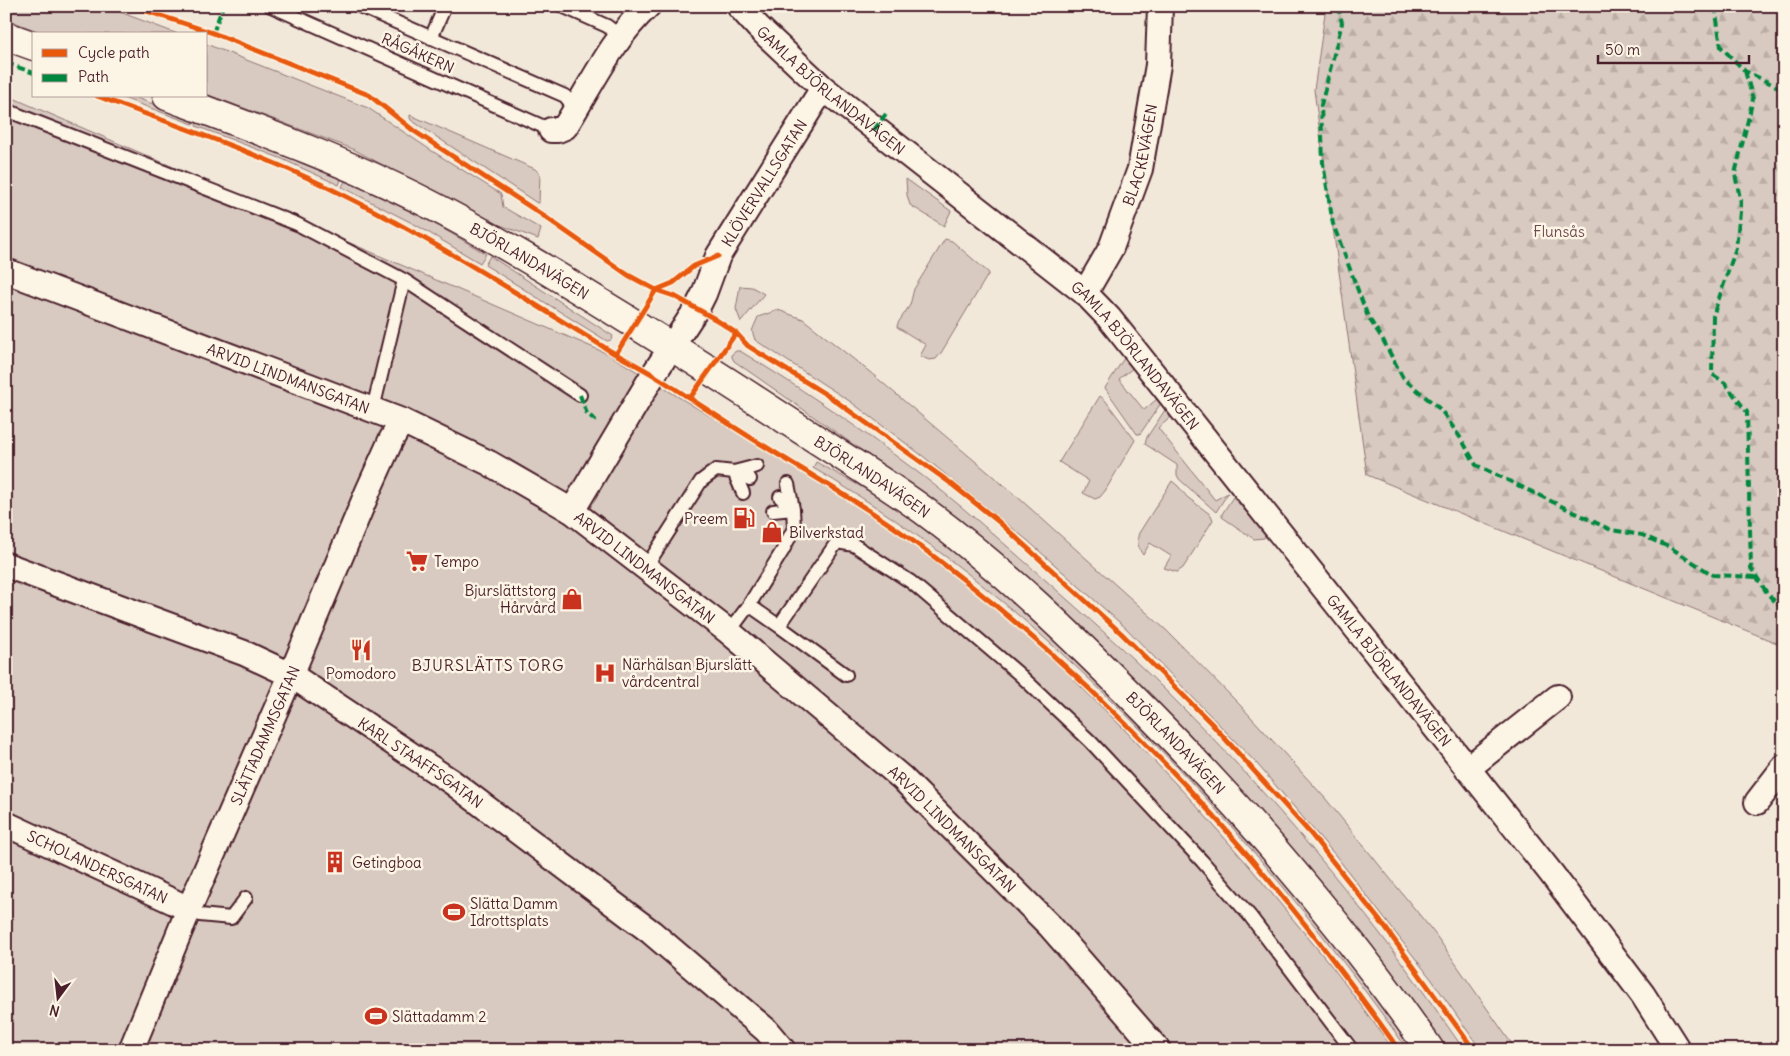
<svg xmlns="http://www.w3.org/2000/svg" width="1790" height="1056" viewBox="0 0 1790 1056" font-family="Delius,sans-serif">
<defs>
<pattern id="forest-firs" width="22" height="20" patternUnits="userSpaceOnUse" patternTransform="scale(1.25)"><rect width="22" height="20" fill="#d8cac0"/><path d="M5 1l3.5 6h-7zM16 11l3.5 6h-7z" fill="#bbada5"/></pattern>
</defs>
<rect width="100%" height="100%" fill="#f1e8da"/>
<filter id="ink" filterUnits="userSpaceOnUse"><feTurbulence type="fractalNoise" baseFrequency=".02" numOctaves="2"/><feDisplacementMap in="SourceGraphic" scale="10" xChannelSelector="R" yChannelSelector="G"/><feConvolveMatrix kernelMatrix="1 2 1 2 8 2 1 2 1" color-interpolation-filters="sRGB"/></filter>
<g filter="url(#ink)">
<path fill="#d8cac0" stroke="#917476" d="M6 6H104L178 34H45L6 19Z
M206 44 368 108 432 151 501 194 503 207 541 229 538 239 484 219 353 149 206 94Z
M6 95 608 354 859 507 921 550 1030 637 1121 726 1193 802 1249 866 1334 969 1394 1050H6Z
M118 96H131L194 119 193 124Z
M410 115 535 169 540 174 539 203H537L411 120 410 118Z
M197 121 210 126 342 177 339 185 280 158 196 126Z
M346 179C394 201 440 226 486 254L480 263 416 225 342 187Z
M906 179 951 211 944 226 910 205 907 195Z
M945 239 952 241 989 273 941 353 936 359 929 360 920 356 926 345 897 327 898 323 910 305 914 289Z
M490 256 613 336 611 340 607 341 485 265Z
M740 286 752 287 764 294 741 322 736 309Z
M778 310 803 319 871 373 1021 500 1166 630 1240 705 1325 798 1435 934 1516 1050H1481L1432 980 1336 856 1258 765 1127 629 1027 540 924 457 851 402 755 340 752 331 758 317Z
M736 351H740C796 385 851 422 904 462 959 502 1009 548 1060 593 1102 630 1144 668 1183 708 1287 812 1381 928 1464 1050H1447L1375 952 1308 868 1189 734 1127 671 1024 575 924 494 734 361 731 355Z
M1124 358 1133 368 1119 379 1144 410 1157 399 1161 403 1140 434H1137L1105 388Z
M1100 396 1105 400 1135 440 1105 491 1100 497 1095 499 1083 493 1089 481 1059 462Z
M1165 410 1170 415V418L1158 428 1215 500 1228 493 1216 512 1179 479 1177 475V465L1145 444 1147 437Z
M816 462 882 498 948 545 1000 589 1050 635 1128 710 1251 841 1352 965 1413 1050H1408C1319 924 1219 805 1108 697 1018 610 922 531 813 468Z
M1172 481 1178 486 1187 497 1211 515 1213 520 1183 568 1177 572 1164 568 1171 556 1150 543 1143 555C1138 548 1136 541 1139 533Z
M1233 497 1264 532 1266 535 1264 538 1254 539 1222 517V514Z"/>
<path fill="url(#forest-firs)" stroke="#917476" d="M1326 6H1784V646L1367 475 1314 90Z"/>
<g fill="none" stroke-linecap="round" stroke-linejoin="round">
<g stroke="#4a1f2b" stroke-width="16">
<path id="service" d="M271 6 551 130
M359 6 565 96 576 109
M562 6 607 26 621 37
M431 38 445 6
M6 110 297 224 404 280 373 409
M404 280 580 395
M743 493 734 472 757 466
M773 511 793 509 788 484
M646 567 701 481 716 470 734 472 750 479
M749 605 779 626 837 542 854 545 911 582 1019 674 1090 741 1202 861 1250 916 1352 1050
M779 626 846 675
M729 632 749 605 783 550 794 528 793 509 780 497
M189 909 200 915 231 918 246 898"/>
</g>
<g stroke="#4a1f2b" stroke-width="28">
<g id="minor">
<path id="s1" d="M739 6 758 27 823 88 1085 293 1109 318 1551 873 1643 995 1678 1050"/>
<path d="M551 130H558L565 127C591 86 612 39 648 6"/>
<path id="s2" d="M6 271 402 421 489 463 572 511 729 632 902 778 1050 926 1158 1050"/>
<path id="s3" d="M1085 293 1111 248 1140 169 1158 65 1160 6"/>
<path id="s4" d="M572 511 653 375 697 308 704 294 718 256 823 88"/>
<path id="s5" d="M6 565 244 653 291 675 452 782 651 932 766 1030 783 1050"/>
<path d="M1467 769 1558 697"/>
<path d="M1757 802 1784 767"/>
<path id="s6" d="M6 824 189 909"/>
<path id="s7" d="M131 1050 189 909 291 675 368 491 391 440 402 421"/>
</g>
</g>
<g stroke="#4a1f2b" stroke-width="31">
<g id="tertiary">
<path d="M6 36 34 46"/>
<path id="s8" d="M167 96C256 129 345 161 429 204 513 247 592 298 672 347 723 378 772 411 822 443 856 465 890 486 923 510 1003 569 1075 639 1145 710 1249 815 1346 928 1430 1050"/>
</g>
</g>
<use href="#service" stroke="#fcf5e5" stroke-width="12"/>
<use href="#minor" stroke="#fcf5e5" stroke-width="24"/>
<use href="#tertiary" stroke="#fcf5e5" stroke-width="28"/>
<path stroke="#00873e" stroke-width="4" stroke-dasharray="8 4" stroke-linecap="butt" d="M1338 6 1342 23 1321 105 1323 163 1333 224 1368 317 1382 338 1403 378 1441 410 1462 440 1476 465 1611 530 1642 535 1671 548 1713 575 1757 577
M1715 6 1721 47 1745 71 1784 90
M213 33 223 6
M6 63 34 73
M1745 71 1753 99 1735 174 1741 203 1736 248 1713 316 1712 374 1725 383 1747 412 1751 568 1767 593 1784 611
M874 130 888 111
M580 395 587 414 598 422"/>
<g stroke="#fcf5e5" stroke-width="8">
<path id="cycleway" d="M131 6 213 33 369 95 414 131 541 214 628 275 656 290 674 296 715 319 736 333 748 346 830 397 949 482 999 522 1121 633 1211 723 1310 833 1384 926 1474 1050
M97 96C174 125 253 151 327 187 426 235 518 294 612 352 626 360 641 367 655 376 692 399 728 424 766 447 812 476 861 503 905 535 1098 676 1262 855 1399 1050
M616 354 656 290 673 283 694 266 718 256
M690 398 736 333"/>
</g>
<use href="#cycleway" stroke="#e8590c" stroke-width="5"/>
</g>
</g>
<defs>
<g id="fuel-bare" transform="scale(1.725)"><path d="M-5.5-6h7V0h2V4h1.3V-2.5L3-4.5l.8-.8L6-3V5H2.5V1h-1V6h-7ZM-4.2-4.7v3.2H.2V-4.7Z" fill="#c8321e" stroke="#fcf5e5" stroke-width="2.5" paint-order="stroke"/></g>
<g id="shop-bare" transform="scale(1.725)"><path d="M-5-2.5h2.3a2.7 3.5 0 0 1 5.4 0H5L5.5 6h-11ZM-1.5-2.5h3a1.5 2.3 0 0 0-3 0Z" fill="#c8321e" stroke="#fcf5e5" stroke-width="2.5" paint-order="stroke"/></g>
<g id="supermarket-bare" transform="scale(1.725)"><path d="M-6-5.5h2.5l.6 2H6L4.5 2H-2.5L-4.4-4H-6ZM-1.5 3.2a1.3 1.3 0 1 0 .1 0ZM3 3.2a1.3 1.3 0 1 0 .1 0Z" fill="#c8321e" stroke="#fcf5e5" stroke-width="2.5" paint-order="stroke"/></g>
<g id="restaurant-bare" transform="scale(1.725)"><path d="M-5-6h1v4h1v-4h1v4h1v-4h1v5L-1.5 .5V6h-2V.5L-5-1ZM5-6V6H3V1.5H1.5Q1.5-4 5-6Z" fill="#c8321e" stroke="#fcf5e5" stroke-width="2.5" paint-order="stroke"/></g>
<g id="hospital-bare" transform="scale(1.725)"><path d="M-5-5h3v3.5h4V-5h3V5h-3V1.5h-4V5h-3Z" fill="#c8321e" stroke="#fcf5e5" stroke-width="2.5" paint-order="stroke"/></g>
<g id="building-bare" transform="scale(1.725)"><path d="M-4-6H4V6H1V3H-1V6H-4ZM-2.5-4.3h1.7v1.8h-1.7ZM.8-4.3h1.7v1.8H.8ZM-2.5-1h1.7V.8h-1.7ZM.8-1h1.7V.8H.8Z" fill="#c8321e" stroke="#fcf5e5" stroke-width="2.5" paint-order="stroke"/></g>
<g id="stadium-bare" transform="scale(1.725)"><path d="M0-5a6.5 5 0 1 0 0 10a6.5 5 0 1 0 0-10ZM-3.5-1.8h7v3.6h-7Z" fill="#c8321e" stroke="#fcf5e5" stroke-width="2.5" paint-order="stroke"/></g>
</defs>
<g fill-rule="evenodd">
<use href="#fuel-bare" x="744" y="518"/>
<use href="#shop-bare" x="772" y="532"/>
<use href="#supermarket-bare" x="417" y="561"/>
<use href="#shop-bare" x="572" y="599"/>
<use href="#restaurant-bare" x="361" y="650"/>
<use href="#hospital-bare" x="605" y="673"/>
<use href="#building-bare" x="335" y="862"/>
<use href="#stadium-bare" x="454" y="912"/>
<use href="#stadium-bare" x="376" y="1016"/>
</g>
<g text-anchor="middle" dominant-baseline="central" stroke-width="5" stroke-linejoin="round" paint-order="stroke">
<g font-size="15" fill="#4a1f2b" stroke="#fcf5e5">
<text transform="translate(418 53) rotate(24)">RÅGÅKERN</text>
<text stroke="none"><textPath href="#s1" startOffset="125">GAMLA BJÖRLANDAVÄGEN</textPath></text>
<text stroke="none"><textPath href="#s3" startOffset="150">BLACKEVÄGEN</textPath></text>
<text stroke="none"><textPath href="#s4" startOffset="381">KLÖVERVALLSGATAN</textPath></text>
<text stroke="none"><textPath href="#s8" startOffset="399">BJÖRLANDAVÄGEN</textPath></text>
<text stroke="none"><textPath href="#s1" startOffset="530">GAMLA BJÖRLANDAVÄGEN</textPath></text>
<text stroke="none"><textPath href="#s2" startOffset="302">ARVID LINDMANSGATAN</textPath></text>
<text stroke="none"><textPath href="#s8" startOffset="804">BJÖRLANDAVÄGEN</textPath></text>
<text stroke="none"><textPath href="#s2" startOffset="708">ARVID LINDMANSGATAN</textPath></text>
<text stroke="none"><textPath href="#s1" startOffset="935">GAMLA BJÖRLANDAVÄGEN</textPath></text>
<text stroke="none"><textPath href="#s7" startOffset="342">SLÄTTADAMMSGATAN</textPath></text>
<text stroke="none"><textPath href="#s8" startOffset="1209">BJÖRLANDAVÄGEN</textPath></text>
<text stroke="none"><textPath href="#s5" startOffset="462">KARL STAAFFSGATAN</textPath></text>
<text stroke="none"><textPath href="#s2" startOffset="1112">ARVID LINDMANSGATAN</textPath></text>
<text stroke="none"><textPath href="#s6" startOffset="101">SCHOLANDERSGATAN</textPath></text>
</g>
<g font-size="15" fill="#6e4a50" stroke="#fcf5e5">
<text x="1559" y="231">Flunsås</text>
</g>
<g font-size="15" fill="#4a1f2b" stroke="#fcf5e5" text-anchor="start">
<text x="728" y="518" text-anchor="end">Preem</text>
<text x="789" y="532">Bilverkstad</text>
<text x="434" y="561">Tempo</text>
<text x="556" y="590" text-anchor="end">Bjurslättstorg<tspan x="556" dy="17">Hårvård</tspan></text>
<text x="622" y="664">Närhälsan Bjurslätt<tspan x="622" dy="17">vårdcentral</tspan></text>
<text x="361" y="673" text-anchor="middle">Pomodoro</text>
<text x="352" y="862">Getingboa</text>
<text x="470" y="903">Slätta Damm<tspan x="470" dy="17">Idrottsplats</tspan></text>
<text x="392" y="1016">Slättadamm 2</text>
</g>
<g font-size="16" letter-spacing="1" fill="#4a1f2b" stroke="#fcf5e5">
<text x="488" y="665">BJURSLÄTTS TORG</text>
</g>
</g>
<rect width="1790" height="1056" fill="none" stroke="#fcf5e5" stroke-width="25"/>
<rect x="12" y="12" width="1765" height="1031" fill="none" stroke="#4a1f2b" stroke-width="2" filter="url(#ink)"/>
<rect x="32" y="32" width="175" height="65" fill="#fcf5e5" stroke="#b59f9b"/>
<rect x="42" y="49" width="25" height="8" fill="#e8590c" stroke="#b59f9b"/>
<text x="78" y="58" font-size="15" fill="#4a1f2b">Cycle path</text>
<rect x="42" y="74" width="25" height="8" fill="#00873e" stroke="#b59f9b"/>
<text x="78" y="82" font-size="15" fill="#4a1f2b">Path</text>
<g transform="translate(58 998) rotate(195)" stroke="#fcf5e5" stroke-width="4" paint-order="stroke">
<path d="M0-4L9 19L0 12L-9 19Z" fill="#4a1f2b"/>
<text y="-8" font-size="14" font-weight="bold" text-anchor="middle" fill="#4a1f2b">N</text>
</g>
<path d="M1598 55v8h151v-8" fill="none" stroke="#4a1f2b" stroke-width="2.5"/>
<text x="1605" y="55" font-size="15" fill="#4a1f2b" stroke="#fcf5e5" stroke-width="4" paint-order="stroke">50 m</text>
</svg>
